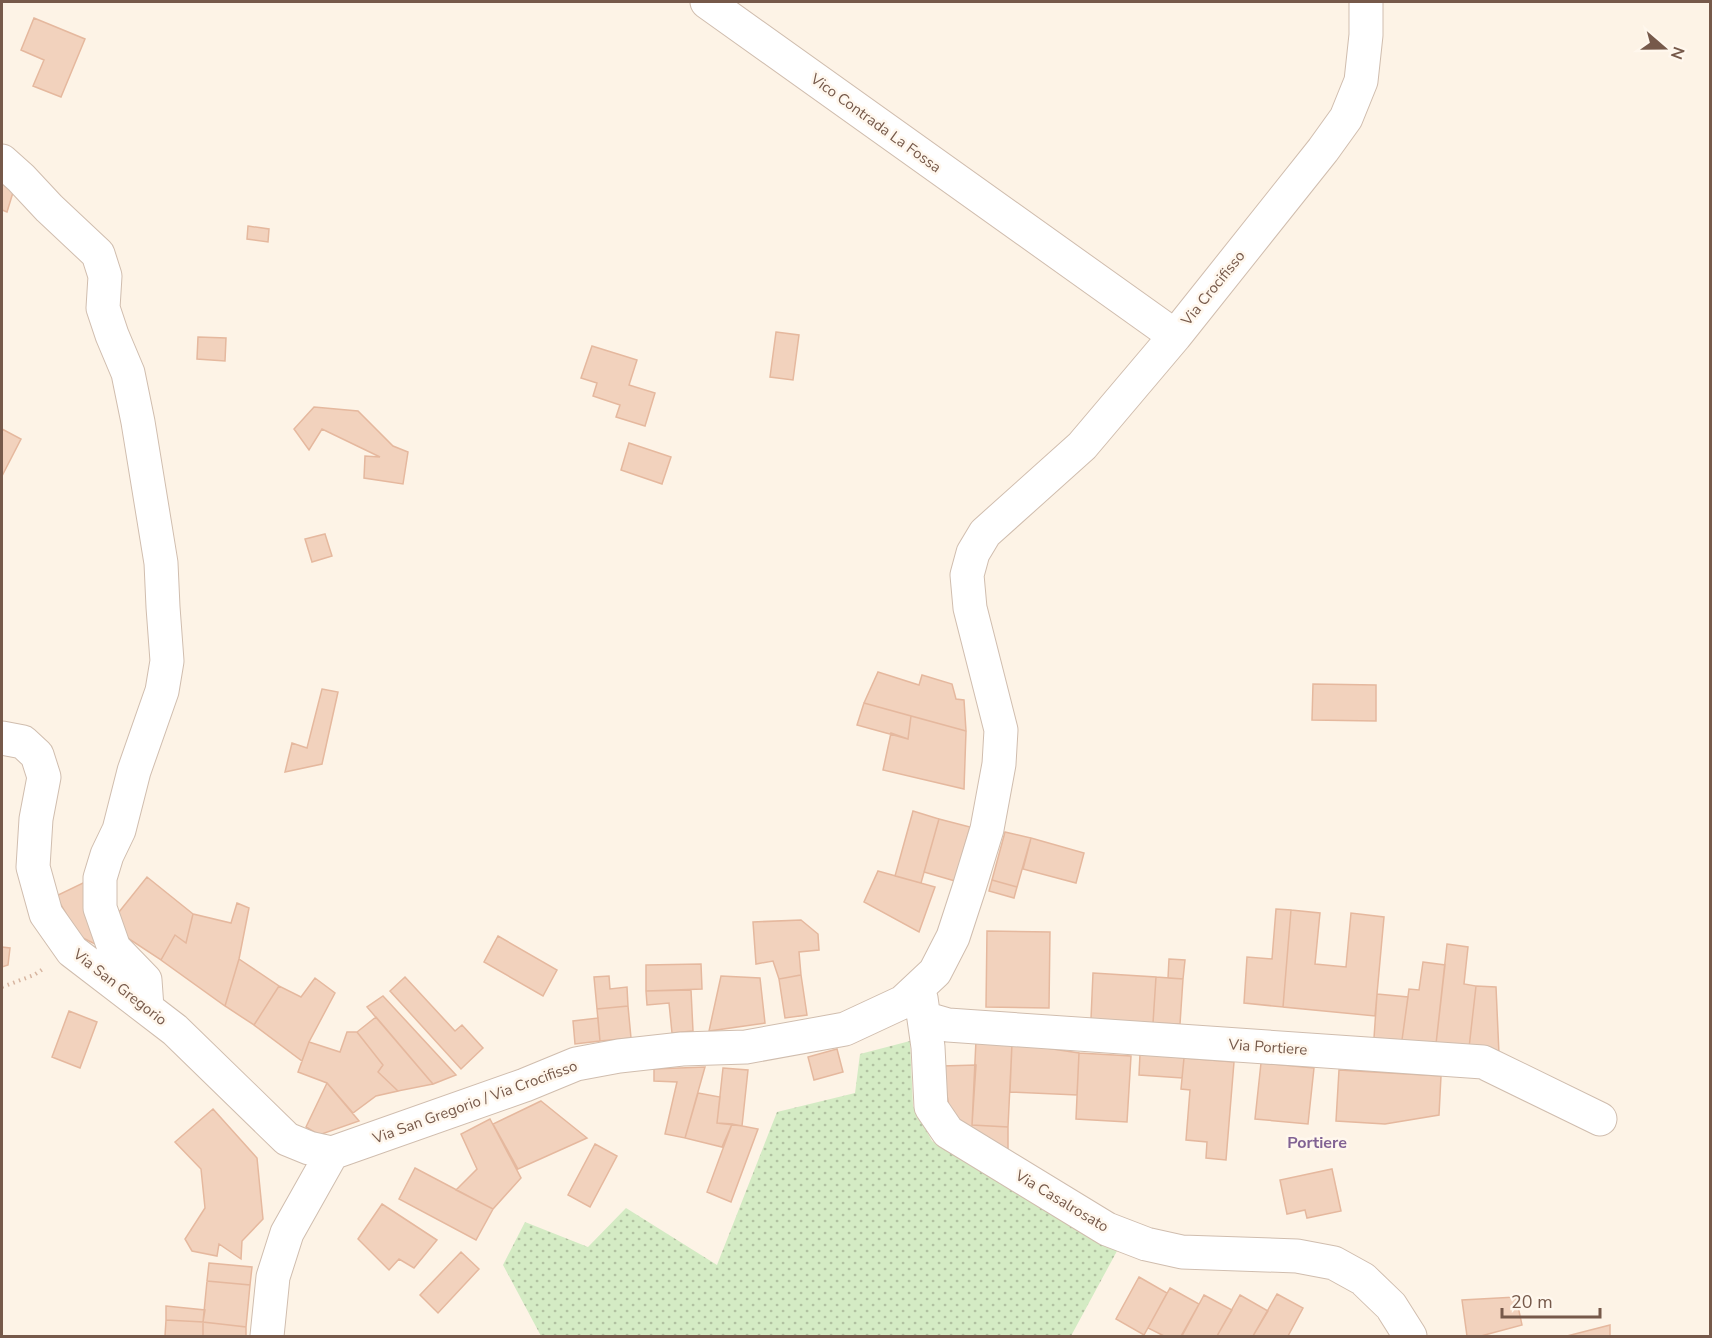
<svg xmlns="http://www.w3.org/2000/svg" width="1712" height="1338" viewBox="0 0 1712 1338" font-family="'Nunito Sans',sans-serif">
<defs>
<pattern id="grass-dots" width="8" height="8" patternUnits="userSpaceOnUse" patternTransform="scale(1.5)"><rect width="8" height="8" fill="#d4ebc4"/><path d="M2 2h.1M6 6h.1" fill="none" stroke="#b1c1a1" stroke-width="1.8" stroke-linecap="round"/></pattern>
</defs>
<rect width="100%" height="100%" fill="#fdf3e6"/>
<path fill="url(#grass-dots)" d="M910 1041 913 1106 932 1141 1117 1251 1071 1336H541L503 1265 525 1222 588 1247 626 1208 717 1265 777 1112 855 1093 860 1054Z"/>
<path fill="#f2d2bd" stroke="#e5b89e" stroke-width="1.5" d="M34 18 85 39 61 97 33 86 44 60 21 50Z
M2 181 15 186 7 212 2 210Z
M248 226 269 229 268 242 247 239Z
M776 332 799 335 793 380 770 377Z
M198 337 226 338 225 361 197 359Z
M592 346 637 360 629 385 655 393 645 426 616 417 620 405 593 396 597 383 581 378Z
M314 407 358 411 393 446 408 452 403 484 364 478 365 456 380 457 322 429 309 450 294 429Z
M2 429 21 439 2 476Z
M629 443 671 457 662 484 621 470Z
M325 534 332 556 312 562 305 539Z
M878 672 919 685 922 675 952 684 956 699 964 700 966 731 864 703Z
M1313 684 1376 685V721L1312 720Z
M322 689 338 692 322 764 285 772 292 743 307 748Z
M864 703 911 716 908 739 857 725Z
M911 716 966 731 964 789 883 770 891 733 908 739Z
M913 811 939 819 921 883 895 876Z
M939 819 970 827 955 881 924 872Z
M1005 832 1031 838 1017 887 992 880Z
M1031 838 1084 853 1076 883 1023 869Z
M878 871 935 887 919 932 864 902Z
M147 877 193 914 186 943 175 935 161 960 117 931 115 917Z
M992 880 1017 887 1014 898 989 891Z
M85 882 103 948 79 936 56 896Z
M237 903 249 908 239 959 225 1006 161 960 175 935 186 943 193 914 231 923Z
M1276 909 1291 910 1283 1007 1244 1003 1247 957 1272 959Z
M1291 910 1320 913 1315 964 1346 967 1351 913 1384 917 1375 1016 1283 1007Z
M801 920 818 934 819 950 799 952 801 975 779 979 773 961 756 964 753 922Z
M987 931 1050 932 1049 1008 986 1007Z
M498 936 557 970 543 996 484 962Z
M1447 944 1468 947 1464 984 1476 986 1469 1048 1436 1044Z
M2 947 10 948 8 965 2 967Z
M239 959 279 986 254 1025 225 1006Z
M1169 959 1185 960 1183 979 1168 978Z
M1423 962 1445 965 1436 1044 1402 1040 1409 989 1419 990Z
M701 964 702 989 646 991V965Z
M1093 973 1156 977 1153 1023 1091 1019Z
M801 975 807 1015 785 1018 779 979Z
M609 976 610 989 627 987 628 1006 597 1009 594 977Z
M721 976 760 978 765 1023 709 1031Z
M405 977 455 1031 462 1025 483 1048 461 1069 390 991Z
M1156 977 1183 979 1180 1024 1153 1023Z
M315 978 335 993 309 1042 302 1061 254 1025 279 986 301 997Z
M1476 986 1496 987 1499 1054 1469 1048Z
M691 990 693 1031 672 1033 669 1003 647 1005 646 991Z
M1377 994 1408 997 1402 1040 1374 1038Z
M383 996 456 1075 433 1084 367 1007Z
M628 1006 631 1038 600 1041 597 1009Z
M69 1011 97 1022 80 1068 52 1057Z
M376 1017 433 1084 398 1091 378 1072 383 1065 357 1032Z
M598 1018 600 1041 575 1044 573 1021Z
M347 1032H357L383 1065 378 1072 398 1091 376 1096 353 1113 327 1083 298 1072 309 1042 340 1052Z
M976 1040 1012 1043 1008 1127 972 1125Z
M1012 1043 1079 1053 1077 1095 1010 1092Z
M837 1049 843 1072 814 1080 808 1057Z
M1079 1053 1131 1056 1127 1122 1076 1119Z
M1140 1054 1184 1058 1182 1078 1139 1075Z
M1184 1058 1234 1062 1226 1160 1206 1158 1207 1142 1186 1140 1190 1090 1181 1089Z
M1261 1063 1314 1068 1308 1124 1255 1119Z
M976 1065 972 1125 1008 1127V1154L959 1122 949 1107 942 1066Z
M705 1067 685 1138 665 1134 677 1082 654 1081V1069Z
M723 1068 748 1070 742 1126 717 1123Z
M1339 1070 1441 1076 1439 1115 1385 1124 1336 1121Z
M327 1083 359 1121 319 1135 306 1127Z
M698 1093 720 1097 717 1123 732 1124 722 1147 685 1138Z
M541 1101 587 1138 518 1169 493 1124Z
M213 1109 257 1158 263 1219 242 1241 241 1259 219 1244 217 1256 192 1251 185 1239 205 1208 201 1169 175 1142Z
M490 1119 521 1178 493 1209 456 1190 477 1169 461 1134Z
M732 1124 758 1129 731 1202 707 1192Z
M595 1144 617 1156 590 1207 568 1195Z
M415 1168 493 1209 476 1240 399 1199Z
M1332 1169 1341 1211 1307 1218 1305 1210 1287 1214 1280 1180Z
M382 1204 437 1240 414 1268 399 1259 389 1270 358 1239Z
M461 1252 479 1269 438 1313 420 1295Z
M209 1263 252 1267 250 1285 207 1281Z
M1139 1277 1167 1293 1144 1335 1116 1319Z
M207 1281 250 1285 246 1327 203 1322Z
M1170 1288 1199 1304 1181 1336H1164L1148 1328Z
M1277 1294 1303 1308 1288 1336H1253Z
M1204 1295 1232 1310 1217 1336H1182Z
M1240 1295 1268 1311 1253 1336H1217Z
M1516 1297 1522 1325 1481 1336H1467L1462 1300Z
M166 1306 205 1310 203 1322 166 1320Z
M166 1320 203 1322V1336H165Z
M203 1322 246 1327V1336H203Z
M1610 1325V1336H1567Z"/>
<g fill="none" stroke-linecap="round" stroke-linejoin="round">
<g stroke="#d0bdae" stroke-width="35">
<path id="minor" d="M707 2 1175 336
M2 161 21 178 49 208 98 254 105 276 103 308 112 335 128 373 138 422 161 563 163 607 167 661 162 691 134 771 119 830 107 855 100 878V908L114 948 145 980 147 1008
M2 738 23 742 37 755 44 777 36 819 33 867 46 914 72 951 175 1030 287 1139 309 1148 332 1153
M921 998 928 1047 931 1107 948 1132 1107 1229 1146 1244 1182 1252 1297 1256 1334 1263 1363 1279 1391 1306 1410 1336
M924 1018 948 1025 1483 1062 1600 1119
M332 1153 525 1085 576 1064 619 1056 682 1049 746 1047 845 1029 903 1002 935 972 953 937 969 888 987 829 999 764 1001 730 970 608 967 575 973 553 985 533 1082 446 1175 336 1323 150 1346 118 1361 81 1366 35V2
M267 1336 273 1277 287 1233 332 1153"/>
</g>
<path stroke="#d7b5a0" stroke-width="4" stroke-dasharray="1.5 4.5" stroke-linecap="butt" d="M2 987 34 975 43 969"/>
<use href="#minor" stroke="#fff" stroke-width="33"/>
</g>
<g text-anchor="middle" dominant-baseline="central" stroke-width="5" stroke-linejoin="round" paint-order="stroke">
<g font-size="15" fill="#76594a" stroke="#fff7ed">
<text transform="translate(876 123) rotate(36)">Vico Contrada La Fossa</text>
<text transform="translate(1213 288) rotate(-51)">Via Crocifisso</text>
<text transform="translate(120 987) rotate(38)">Via San Gregorio</text>
<text transform="translate(1268 1047) rotate(4)">Via Portiere</text>
<text transform="translate(475 1102) rotate(-20)">Via San Gregorio / Via Crocifisso</text>
<text transform="translate(1062 1201) rotate(31)">Via Casalrosato</text>
</g>
<g font-size="16" font-weight="bold" fill="#816293" stroke="#fff7ed">
<text x="1317" y="1143">Portiere</text>
</g>
</g>
<rect width="1712" height="1338" fill="none" stroke="#76594a" stroke-width="6"/>
<g transform="translate(1664 48) rotate(110)" stroke="#fff7ed" stroke-width="4.5" paint-order="stroke">
<path d="M0-4.5L10 22L0 15L-10 22Z" fill="#76594a"/>
<text y="-9" font-size="16" font-weight="bold" text-anchor="middle" fill="#76594a">N</text>
</g>
<path d="M1502 1308v9h98v-9" fill="none" stroke="#76594a" stroke-width="3"/>
<text x="1511" y="1308" font-size="18" fill="#76594a" stroke="#fff7ed" stroke-width="4.5" paint-order="stroke">20 m</text>
</svg>
